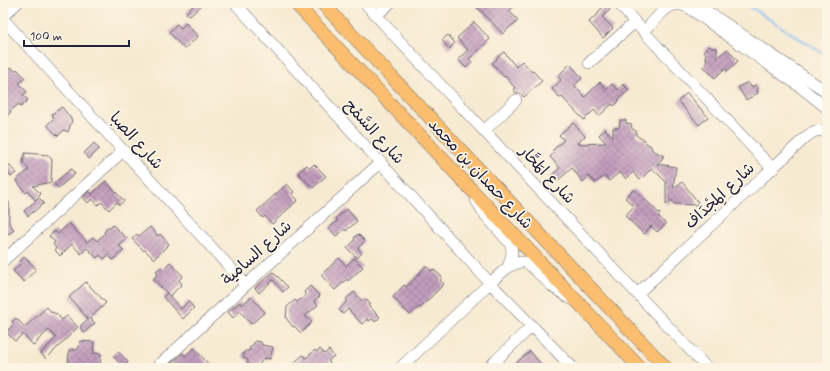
<svg xmlns="http://www.w3.org/2000/svg" width="830" height="371" viewBox="0 0 830 371" font-family="Mynerve,'Playpen Sans Arabic',sans-serif">
<defs>
<pattern id="building-cross-hatch" width="8" height="8" patternUnits="userSpaceOnUse"><rect width="8" height="8" fill="#c29dbd"/><path d="M0 0l8 8M0 8l8-8" fill="none" stroke="#9d809b"/></pattern>
</defs>
<rect width="100%" height="100%" fill="#fcf5e5"/>
<filter id="ink" filterUnits="userSpaceOnUse"><feTurbulence type="fractalNoise" baseFrequency=".025" numOctaves="2"/><feDisplacementMap in="SourceGraphic" scale="8" xChannelSelector="R" yChannelSelector="G"/><feConvolveMatrix kernelMatrix="1 2 1 2 8 2 1 2 1" color-interpolation-filters="sRGB"/></filter>
<filter id="wash" filterUnits="userSpaceOnUse"><feTurbulence type="fractalNoise" baseFrequency=".012" numOctaves="4" result="noise"/><feDisplacementMap in="SourceGraphic" scale="16" xChannelSelector="R" yChannelSelector="G"/><feGaussianBlur stdDeviation="0.9" result="paint"/><feColorMatrix in="noise" values="0 0 0 0 0 0 0 0 0 0 0 0 0 0 0 0 0 1.4 0 .05"/><feComposite in="paint" operator="in"/></filter>
<g filter="url(#wash)">
<rect width="100%" height="100%" fill="#f7ead2"/>
<g fill="none" stroke-linecap="round" stroke-linejoin="round">
<path stroke="#83bbf3" stroke-width="2" d="M744 3 827 56"/>
</g>
<g id="blocks">
<path fill="url(#building-cross-hatch)" d="M196 3H204L190 16 186 13Z
M473 3H518L509 11 518 20 514 25 513 24 503 34Z
M605 5 610 10 602 17 613 28 603 38 589 22 599 13 598 12Z
M474 22 490 39 469 59 472 62 466 68 458 59 468 50 457 38Z
M186 23 198 37 184 49 169 32 177 24 181 28Z
M448 35 455 43 449 49 442 40Z
M709 46 712 48H717V58L727 49 738 61 727 71 725 68 715 78 703 66 707 62 706 58V54L704 51Z
M504 52 516 67 522 61 532 72 533 71 542 81 524 97 520 93H516L513 90 515 88 505 76 504 77 492 63 497 59 496 58Z
M570 64 582 78 574 86 585 97 600 82 607 89 612 84 618 90 623 84 629 90 618 100 619 101 614 106 612 104 599 116 594 110 584 120 562 97 560 98 552 89 561 80 558 76Z
M11 67 15 71 17 69 25 78 19 83 27 92 23 95 28 100 21 107 19 104 10 111 11 112 3 119V72H6Z
M748 82 751 87 756 85 758 89 757 90 758 93 746 100 738 87Z
M687 93 708 117 699 125 678 101Z
M62 107 72 120 68 132 64 130 58 136 47 125 54 118 52 114Z
M620 120H626V123L631 124 632 129 636 131V135L640 138 645 140 646 143 651 146 652 150 664 156 662 157 663 158 657 164 676 167 673 188 682 182 698 202 696 205 675 204 671 200 666 205V182L652 168 640 180 633 172 626 179 620 172 609 181 605 176 595 183 589 176 583 182 572 168 556 182 551 176 560 168 550 157 554 153 552 151 564 140 559 135 573 123 585 136 577 144 606 143 599 135 605 129 613 137V128H619Z
M94 143 99 149 89 159 84 153Z
M25 153 48 155 52 160 51 182 33 186 41 194 35 200 28 191 26 193 16 180 29 170 23 162Z
M3 158 16 173 11 177 3 167Z
M314 164 326 176 313 188 298 173 307 165 310 168Z
M71 169 75 174 58 188 54 183Z
M106 181 124 201 119 205 117 202 109 210 101 202 98 205 92 199 88 203 83 197 89 191 92 194Z
M287 184 294 192 292 194 298 200 272 224 265 216 263 218 257 211Z
M634 189 660 214 658 216 666 224 657 232 651 226 644 234 625 216 634 206 625 198Z
M39 198 44 203 28 216 24 211Z
M3 201 9 202V223L14 230 9 234 3 227Z
M347 209 357 221 346 231 345 229 336 236 329 228 338 220 336 218Z
M69 223 87 242 93 237 97 241 105 233 104 232 108 227 109 229 113 225 127 239 119 246 124 250 113 260 108 255 104 259 100 255 97 258 87 248 81 254 72 244 60 256 55 250 56 248 53 244 55 242 49 236 55 231 58 234Z
M150 227 158 236 160 234 169 244 154 259 145 250 144 251 132 239 137 234 139 236Z
M358 234 365 241 358 248 362 253 357 258 347 248 355 240 354 238Z
M25 257 36 269 24 282 13 271 21 263 20 261Z
M339 258 346 266 354 258 363 267 348 281 347 279 335 290 321 275Z
M170 262 183 276 179 280 182 284 170 296 153 279 158 274 156 271 161 267 163 269Z
M426 266 431 271 433 269 442 277 440 280 444 284 420 308 419 307 410 315 393 297 404 285 406 287Z
M273 272 288 287 283 292 273 280 259 293 255 288Z
M86 282 106 303 90 318 95 323 84 333 81 329V325L88 319 69 297Z
M310 286 320 296 314 301 318 305 305 316 312 322 301 333 294 326 293 327 286 318 287 307 295 300 297 302 306 295 304 292Z
M354 292 363 302 366 299 370 304 368 305 380 317 375 322 372 319 369 321 367 319 362 324 348 309 343 314 339 310 347 301 346 299Z
M167 293 181 309 188 301 194 308 183 319 163 297Z
M251 297 265 312 251 324 240 311 233 318 228 312 240 302 242 305Z
M47 307 52 313 53 312 55 314 56 313 62 320 67 316 78 327 46 359 41 353 56 338 49 330 38 340V341L34 346 23 334 15 341 6 332 14 324 12 322 16 318 25 327Z
M80 341 94 342 93 350H94V353L101 354 100 368H68L69 350H77L78 348H79Z
M255 341 261 342 262 345 273 347 270 359 265 358 260 363V368H248V360L244 358 243 354 245 351H249L250 347 253 345Z
M194 348 212 368H174L170 364 183 353 185 356Z
M320 349 324 354 329 350 334 356 328 361 330 363 325 368H288L303 355 306 358 315 350 317 352Z
M118 351 128 362 123 367 113 356Z
M530 351 544 368H520L516 363Z"/>
</g>
</g>
<g filter="url(#ink)">
<use href="#blocks" fill-opacity="0" stroke="#6d6870" stroke-width="1"/>
<g fill="none" stroke-linecap="round" stroke-linejoin="round">
<g stroke="#6d6870" stroke-width="12">
<path id="minor" d="M235 3 490 283 573 368
M365 3 392 33 707 368
M618 3 644 32 773 169
M695 3 827 92
M377 15 390 3
M3 16 17 3
M3 19 246 285
M644 32C651 24 665 6 675 5 680 4 684 6 688 7L799 86 827 108
M589 63 635 22
M484 131 516 100
M476 200 486 216 510 243C514 252 511 258 508 267
M3 261 123 151
M637 294 806 137C813 131 818 129 827 131
M156 368 246 285 381 162
M400 368 490 283 508 267 520 262H525L529 264 553 287 571 299
M488 368 532 326"/>
</g>
<g stroke="#6d6870" stroke-width="14">
<path id="major" d="M295 3 640 368
M322 3 666 368"/>
</g>
<use href="#minor" stroke="#fff" stroke-width="11"/>
<use href="#major" stroke="#fabe6e" stroke-width="13"/>
</g>
</g>
<g text-anchor="middle" dominant-baseline="central" stroke-width="3.5" stroke-linejoin="round" paint-order="stroke">
<g font-size="16" fill="#22223b" stroke="#fcf5e5">
<text transform="translate(374 132) rotate(48)">شارع السَّمْح</text>
<text transform="translate(136 141) rotate(48)">شارع الصبا</text>
<text transform="translate(480 174) rotate(47)">شارع حمدان بن محمد</text>
<text transform="translate(547 175) rotate(47)">شارع المَحَّار</text>
<text transform="translate(720 196) rotate(-43)">شارع المِجْدَاف</text>
<text transform="translate(257 253) rotate(-42)">شارع السامية</text>
</g>
</g>
<rect width="830" height="371" fill="none" stroke="#fcf5e5" stroke-width="16"/>
<path d="M24 40v6h105v-6" fill="none" stroke="#22223b" stroke-width="2"/>
<text x="30" y="40" font-size="12" fill="#22223b" stroke="#fcf5e5" stroke-width="3" paint-order="stroke">100 m</text>
</svg>
